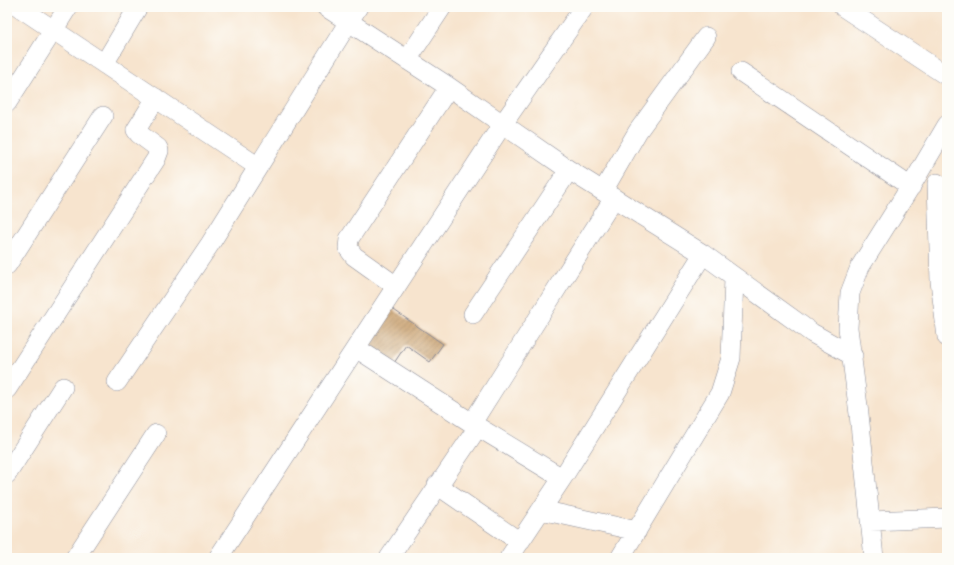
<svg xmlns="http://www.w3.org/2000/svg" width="954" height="565" viewBox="0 0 954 565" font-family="Kalam,sans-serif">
<defs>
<pattern id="building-hatch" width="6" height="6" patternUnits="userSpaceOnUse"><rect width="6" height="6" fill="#cca677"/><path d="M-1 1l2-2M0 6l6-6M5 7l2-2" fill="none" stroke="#a58865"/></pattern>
</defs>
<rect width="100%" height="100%" fill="#fdfcf7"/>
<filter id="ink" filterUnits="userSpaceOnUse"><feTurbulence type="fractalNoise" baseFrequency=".025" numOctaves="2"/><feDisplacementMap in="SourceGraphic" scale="8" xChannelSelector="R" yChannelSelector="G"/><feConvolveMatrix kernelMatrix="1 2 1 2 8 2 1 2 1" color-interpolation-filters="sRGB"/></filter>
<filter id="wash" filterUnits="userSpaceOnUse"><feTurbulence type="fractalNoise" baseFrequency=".012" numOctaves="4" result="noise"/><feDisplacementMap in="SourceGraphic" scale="16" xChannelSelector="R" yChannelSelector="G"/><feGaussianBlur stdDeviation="0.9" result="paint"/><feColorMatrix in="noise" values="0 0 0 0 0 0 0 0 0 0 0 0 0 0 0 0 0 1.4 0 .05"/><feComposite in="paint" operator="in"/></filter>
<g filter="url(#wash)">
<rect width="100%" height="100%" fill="#f7e4ce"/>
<g id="blocks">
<path fill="url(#building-hatch)" d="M391 308 443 344 430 362 406 345 394 363 367 344Z"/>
</g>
</g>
<g filter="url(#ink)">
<use href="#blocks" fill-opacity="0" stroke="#898a96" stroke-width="1"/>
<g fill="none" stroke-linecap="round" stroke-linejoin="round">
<g stroke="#898a96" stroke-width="20">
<path id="street" d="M19 7 257 166
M326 7 449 87 569 170 703 254 812 333 853 356
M843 7 947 76
M407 60 442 7
M104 64 138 7
M741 72 911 187
M7 103 68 7
M937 183 940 281 947 337
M603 191 638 131 706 37
M7 265 103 116
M396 286 354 256 348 248 349 239 449 87
M473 314 569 170
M356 348 478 427 562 478
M117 382 210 244 358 7
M7 389 156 159 159 151 158 148 139 134 136 130 156 98
M472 423 614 198
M7 474 63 387
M437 485 520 542
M541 510 637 531
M870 521 947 518
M75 558 156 434
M218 558 502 125 584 7
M389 558 478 427
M509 558 565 474 703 254
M620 558 720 393 731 358 734 278
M874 558 859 414 848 328 850 293 860 267 914 181 947 125"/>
</g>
<use href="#street" stroke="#fff" stroke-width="19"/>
</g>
</g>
<rect width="954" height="565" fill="none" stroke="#fdfcf7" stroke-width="24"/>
</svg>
